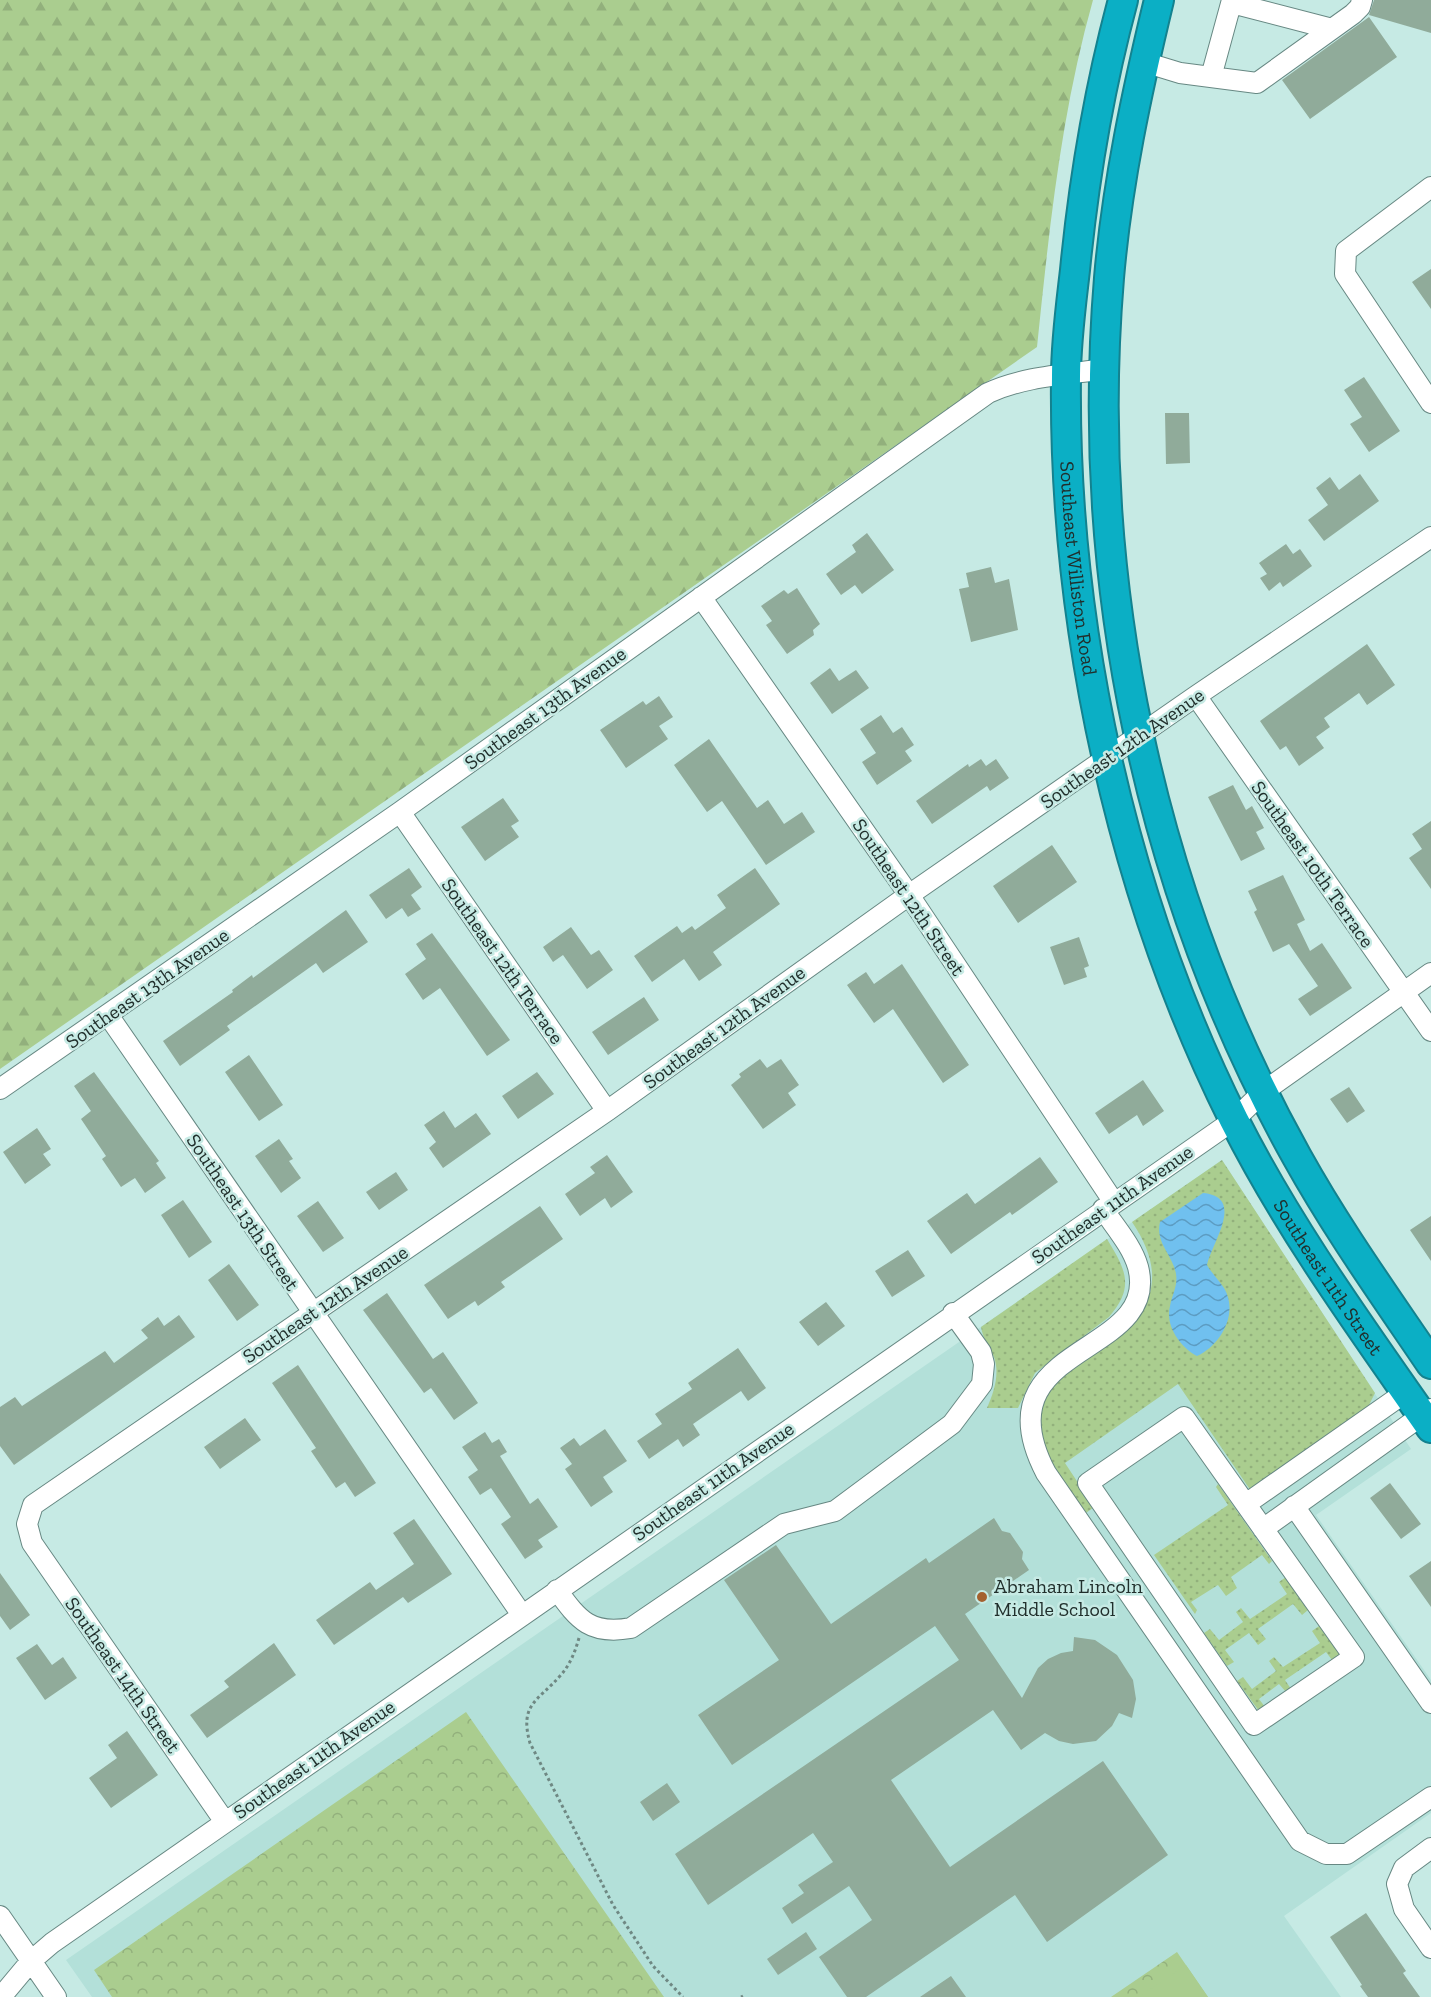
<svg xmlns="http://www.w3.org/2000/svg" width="1431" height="1997" viewBox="0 0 1431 1997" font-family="'Zilla Slab',serif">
<defs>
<pattern id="grass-dots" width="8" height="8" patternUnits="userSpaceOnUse" patternTransform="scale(1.5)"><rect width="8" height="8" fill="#aacd8f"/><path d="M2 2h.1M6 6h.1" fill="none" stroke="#92b07c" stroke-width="1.8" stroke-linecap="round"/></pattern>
<pattern id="forest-firs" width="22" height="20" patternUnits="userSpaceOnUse" patternTransform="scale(1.5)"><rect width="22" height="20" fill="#aacd8f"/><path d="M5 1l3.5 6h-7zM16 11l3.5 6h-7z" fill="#92b07c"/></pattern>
<pattern id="park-crowns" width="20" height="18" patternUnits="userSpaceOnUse" patternTransform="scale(1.5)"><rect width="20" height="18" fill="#aacd8f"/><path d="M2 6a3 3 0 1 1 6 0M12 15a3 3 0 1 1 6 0" fill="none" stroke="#92b07c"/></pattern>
<pattern id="water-waves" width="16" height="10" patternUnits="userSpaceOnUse" patternTransform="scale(1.5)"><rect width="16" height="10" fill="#70c0ef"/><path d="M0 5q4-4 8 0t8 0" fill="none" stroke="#5c9cc2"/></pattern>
</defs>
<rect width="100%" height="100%" fill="#c6eae4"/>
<path fill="#b3e0d9" d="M1222 1160 1411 1449 1316 1515 1431 1680V1813L1284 1916 1341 1997H92L66 1960Z"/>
<path fill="url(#grass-dots)" d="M1222 1160 1375 1393 1368 1407 1251 1491 1178 1384 1065 1463 1094 1507 1086 1513C1058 1471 1015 1428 1058 1380L1131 1327C1161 1292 1157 1259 1132 1222Z
M1107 1239C1126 1270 1135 1287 1109 1317L1035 1373 1018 1408H987C994 1392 1000 1374 994 1357 989 1346 983 1339 981 1327Z
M1218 1484 1272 1561 1269 1564 1262 1555 1231 1577 1237 1588 1226 1596 1218 1585 1191 1602 1197 1610 1195 1614 1154 1555 1228 1505 1216 1487Z
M1286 1577 1308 1610 1302 1615 1293 1604 1258 1629 1266 1639 1258 1645 1249 1633 1225 1650 1234 1662 1227 1666 1204 1633 1210 1629 1219 1640 1243 1622 1236 1612 1241 1608 1250 1619 1287 1594 1279 1582Z
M1319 1626 1340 1654 1332 1660 1326 1652 1285 1680 1291 1689 1286 1692 1279 1684 1259 1699 1265 1707 1259 1711 1237 1681 1243 1677 1252 1689 1276 1671 1269 1661 1274 1657 1283 1667 1320 1643 1312 1631Z"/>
<path fill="url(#forest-firs)" d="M0 0H1093C1061 113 1049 231 1037 347L0 1069Z"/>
<path fill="url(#park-crowns)" d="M466 1712 664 1997H112L94 1970Z
M1177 1952 1208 1997H1111Z"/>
<path fill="#aacd8f" d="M1186 1965 1208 1997H1139Z"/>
<path fill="url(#water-waves)" d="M1203 1193C1246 1197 1212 1242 1207 1265 1212 1274 1219 1280 1224 1288 1239 1313 1221 1345 1197 1356 1180 1347 1165 1326 1170 1306 1172 1295 1178 1286 1176 1274 1173 1255 1155 1243 1160 1222Z"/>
<path fill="#90ab9a" d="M1374 0H1431V33L1369 15Z
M1369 17 1397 57 1310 119 1282 80Z
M1431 269V309L1412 282Z
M1364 377 1400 431 1369 452 1350 424 1362 417 1344 390Z
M1165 413H1189L1190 463 1166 464Z
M1360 474 1379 501 1324 541 1308 520 1328 505 1316 488 1330 477 1339 490Z
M867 533 894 570 862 594 855 585 841 595 826 574 856 552 852 545Z
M1286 544 1293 554 1300 549 1312 566 1283 587 1280 582 1269 591 1260 578 1267 574 1259 563Z
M991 567 995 583 1009 579 1018 630 971 642 959 589 969 587 966 573Z
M797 588 820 624 813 630 814 635 787 654 766 625 772 621 761 606 784 590 788 594Z
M1367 644 1395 685 1367 705 1359 693 1324 718 1330 727 1316 737 1324 748 1299 766 1286 746 1280 750 1260 721Z
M830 668 839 681 856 670 869 688 832 714 810 683Z
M659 696 673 717 659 726 668 739 626 768 600 730 643 701 646 705Z
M881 715 893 733 902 727 914 745 905 751 912 761 877 785 862 762 876 753 860 729Z
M709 739 757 808 768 800 784 824 802 812 815 832 766 865 722 801 707 812 674 765Z
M981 759 986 766 996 759 1009 778 990 791 987 786 932 824 916 801 968 764 969 767Z
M1233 785 1246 810 1252 806 1264 828 1256 832 1265 849 1241 861 1208 797Z
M503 798 519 821 511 826 519 837 485 861 461 827Z
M1431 821V889L1409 858 1422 849 1412 834Z
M1052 845 1077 882 1018 923 993 886Z
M409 868 422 887 411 895 421 909 408 917 402 908 386 919 369 895Z
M755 868 780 904 713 952 722 965 699 981 684 959 652 982 634 956 677 926 682 933 692 926 695 930 726 908 717 895Z
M1283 875 1305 920 1297 924 1310 951 1322 943 1352 988 1310 1016 1298 999 1318 986 1289 944 1273 952 1254 912 1257 910 1248 891Z
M346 910 368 942 323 973 316 963 227 1026 230 1030 180 1066 163 1041 233 992 232 990 252 975 253 978Z
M571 927 591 955 599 950 613 970 587 989 563 955 553 962 543 947Z
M432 933 510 1040 487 1056 440 988 423 1000 405 974 426 959 416 944Z
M1079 937 1089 966 1084 968 1087 977 1064 985 1050 947Z
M902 964 969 1065 943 1083 893 1009 874 1023 847 985 866 972 874 984Z
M644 997 659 1020 608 1055 592 1032Z
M249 1055 283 1105 259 1121 225 1072Z
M760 1059 767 1068 781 1059 799 1085 788 1093 796 1105 763 1129 731 1085 741 1077 739 1074Z
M94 1072 159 1161 156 1163 166 1178 145 1193 135 1178 121 1187 102 1159 106 1156 81 1119 91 1111 74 1086Z
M537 1072 554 1094 518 1119 502 1096Z
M1143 1080 1164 1111 1143 1126 1137 1115 1109 1134 1095 1113Z
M1349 1087 1365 1111 1347 1123 1330 1099Z
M444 1111 455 1128 476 1113 491 1134 443 1168 429 1148 436 1142 424 1125Z
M37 1128 51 1149 43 1154 51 1165 25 1184 3 1152Z
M279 1139 293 1159 289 1161 301 1178 281 1193 255 1156Z
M607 1155 633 1192 611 1208 605 1198 580 1216 565 1194 595 1173 590 1167Z
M1040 1157 1058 1182 1012 1215 1010 1212 951 1254 927 1221 967 1193 975 1204Z
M396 1172 408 1190 379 1210 366 1192Z
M183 1200 212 1242 189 1258 161 1215Z
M318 1201 344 1238 323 1252 297 1216Z
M540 1206 563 1239 501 1282 505 1287 478 1306 475 1301 448 1319 424 1285Z
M1431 1216V1261L1410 1230Z
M908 1250 925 1276 892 1297 875 1271Z
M229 1264 259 1305 237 1321 208 1280Z
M387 1293 433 1359 443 1352 478 1403 454 1420 431 1388 424 1393 363 1310Z
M826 1302 845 1326 818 1346 799 1322Z
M179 1315 195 1337 14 1465 0 1446V1407L15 1397 22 1406 105 1351 114 1363 148 1338 141 1330 158 1317 164 1326Z
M738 1348 766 1388 748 1401 741 1391 693 1424 700 1435 683 1447 678 1439 649 1459 637 1441 662 1424 655 1414 692 1389 688 1383Z
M298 1365 376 1483 355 1497 345 1482 336 1488 311 1451 316 1448 272 1383Z
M245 1418 261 1440 220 1469 204 1447Z
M605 1429 627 1461 603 1477 613 1492 591 1507 565 1469 572 1464 560 1448 574 1438 580 1446Z
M485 1432 492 1443 499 1439 507 1452 500 1456 530 1504 538 1498 558 1527 538 1540 543 1547 525 1559 501 1524 511 1517 491 1488 480 1495 468 1477 478 1470 462 1447Z
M1390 1483 1421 1524 1401 1539 1370 1498Z
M994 1518 1002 1531 1010 1533 1023 1552 1022 1559 1029 1570 965 1614 1022 1698 1038 1668 1048 1659 1061 1653 1073 1651 1074 1637 1095 1640 1117 1655 1133 1680 1136 1699 1132 1718 1119 1713 1112 1726 1096 1741 1073 1744 1059 1741 1045 1733 1021 1750 993 1710 891 1780 950 1867 1103 1761 1168 1855 1047 1942 1015 1895 866 1997H847L819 1957 872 1920 849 1886 792 1924 782 1908 804 1893 798 1885 833 1862 813 1833 708 1905 675 1854 959 1660 935 1626 732 1765 698 1715 779 1660 724 1580 776 1545 831 1624 926 1558 929 1563Z
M414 1519 452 1574 408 1603 403 1597 334 1645 316 1620 370 1582 376 1590 414 1564 393 1533Z
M1431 1561V1607L1409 1576Z
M0 1573 30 1615 10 1630 0 1616Z
M274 1643 296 1675 207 1738 190 1715 229 1687 224 1681Z
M37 1644 52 1665 63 1657 77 1678 45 1700 16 1658Z
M127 1731 158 1775 111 1808 89 1778 117 1758 108 1745Z
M667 1783 680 1802 653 1821 640 1802Z
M1366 1913 1406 1971 1403 1973 1420 1997H1368L1360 1986 1362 1985 1330 1937Z
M806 1932 817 1949 778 1975 767 1959Z
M951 1976 966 1997H920Z"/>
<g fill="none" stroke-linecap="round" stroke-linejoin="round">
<g stroke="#678883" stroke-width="22">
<path id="minor" d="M1232 3 1332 29
M1144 62 1180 73 1257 83 1353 14 1360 7 1362 0
M1211 77 1232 0
M1431 187 1346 251 1345 274 1431 403
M701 597 909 895 1113 1201
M1196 696 1431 1031
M400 812 607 1111
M108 1015 522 1615
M0 1089 400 812 988 393C1025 376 1065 375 1105 369
M1103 1209C1115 1227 1132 1246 1138 1267 1162 1358 977 1342 1046 1473L1300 1841 1326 1854H1347L1431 1797
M1184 1417 1354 1657 1254 1725 1088 1483Z
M1246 1504 1406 1392
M1294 1506 1431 1703
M1263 1529 1431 1409
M557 1590C579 1621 591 1635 631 1628L784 1524 835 1511 952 1424 982 1384 984 1364 981 1352 953 1313
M225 1822 32 1543 27 1524 33 1505 607 1111 909 895 1196 696 1431 537
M1431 1848 1404 1868 1397 1884 1404 1909 1431 1948
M0 1916 56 1997
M1 1997 31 1961 52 1943 1234 1120 1263 1092 1431 973"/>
</g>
<g stroke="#13828f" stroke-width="32">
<g id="highway">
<path id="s1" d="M1123 0C1099 89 1084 178 1075 270 1071 305 1066 341 1066 376 1063 627 1122 896 1234 1120 1289 1229 1362 1329 1431 1428"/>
<path d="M1159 0C1137 91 1117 184 1109 278 1084 580 1149 892 1297 1157 1337 1229 1385 1296 1431 1364"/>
</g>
</g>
<path stroke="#6f8883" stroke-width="3" stroke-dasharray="3 3" stroke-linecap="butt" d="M579 1638C575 1652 570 1665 560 1676 538 1701 519 1704 530 1743L613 1905 653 1966 683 1997
M741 1997 743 1996"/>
<use href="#minor" stroke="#fff" stroke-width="20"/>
<use href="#highway" stroke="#0bafc5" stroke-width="28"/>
</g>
<circle fill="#a4612f" stroke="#c6eae4" stroke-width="2" cx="982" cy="1597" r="6"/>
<g text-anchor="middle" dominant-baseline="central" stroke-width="5" stroke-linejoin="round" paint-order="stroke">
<g font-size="20" fill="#212f2c" stroke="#c6eae4">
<text stroke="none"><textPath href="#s1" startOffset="574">Southeast Williston Road</textPath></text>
<text transform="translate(545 708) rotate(-36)">Southeast 13th Avenue</text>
<text transform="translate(1122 748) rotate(-35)">Southeast 12th Avenue</text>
<text transform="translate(1313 864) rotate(55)">Southeast 10th Terrace</text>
<text transform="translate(909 897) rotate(56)">Southeast 12th Street</text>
<text transform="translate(503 961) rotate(55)">Southeast 12th Terrace</text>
<text transform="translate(147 988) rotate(-35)">Southeast 13th Avenue</text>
<text transform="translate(724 1027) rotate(-36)">Southeast 12th Avenue</text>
<text transform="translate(1112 1204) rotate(-35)">Southeast 11th Avenue</text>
<text transform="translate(243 1212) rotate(56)">Southeast 13th Street</text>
<text stroke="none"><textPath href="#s1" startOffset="1334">Southeast 11th Street</textPath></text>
<text transform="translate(325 1304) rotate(-34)">Southeast 12th Avenue</text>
<text transform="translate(713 1481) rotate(-35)">Southeast 11th Avenue</text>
<text transform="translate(123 1675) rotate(55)">Southeast 14th Street</text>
<text transform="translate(314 1759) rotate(-35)">Southeast 11th Avenue</text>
</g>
<g font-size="20" fill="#212f2c" stroke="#c6eae4" text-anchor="start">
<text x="994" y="1586">Abraham Lincoln<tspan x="994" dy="23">Middle School</tspan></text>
</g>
</g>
</svg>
